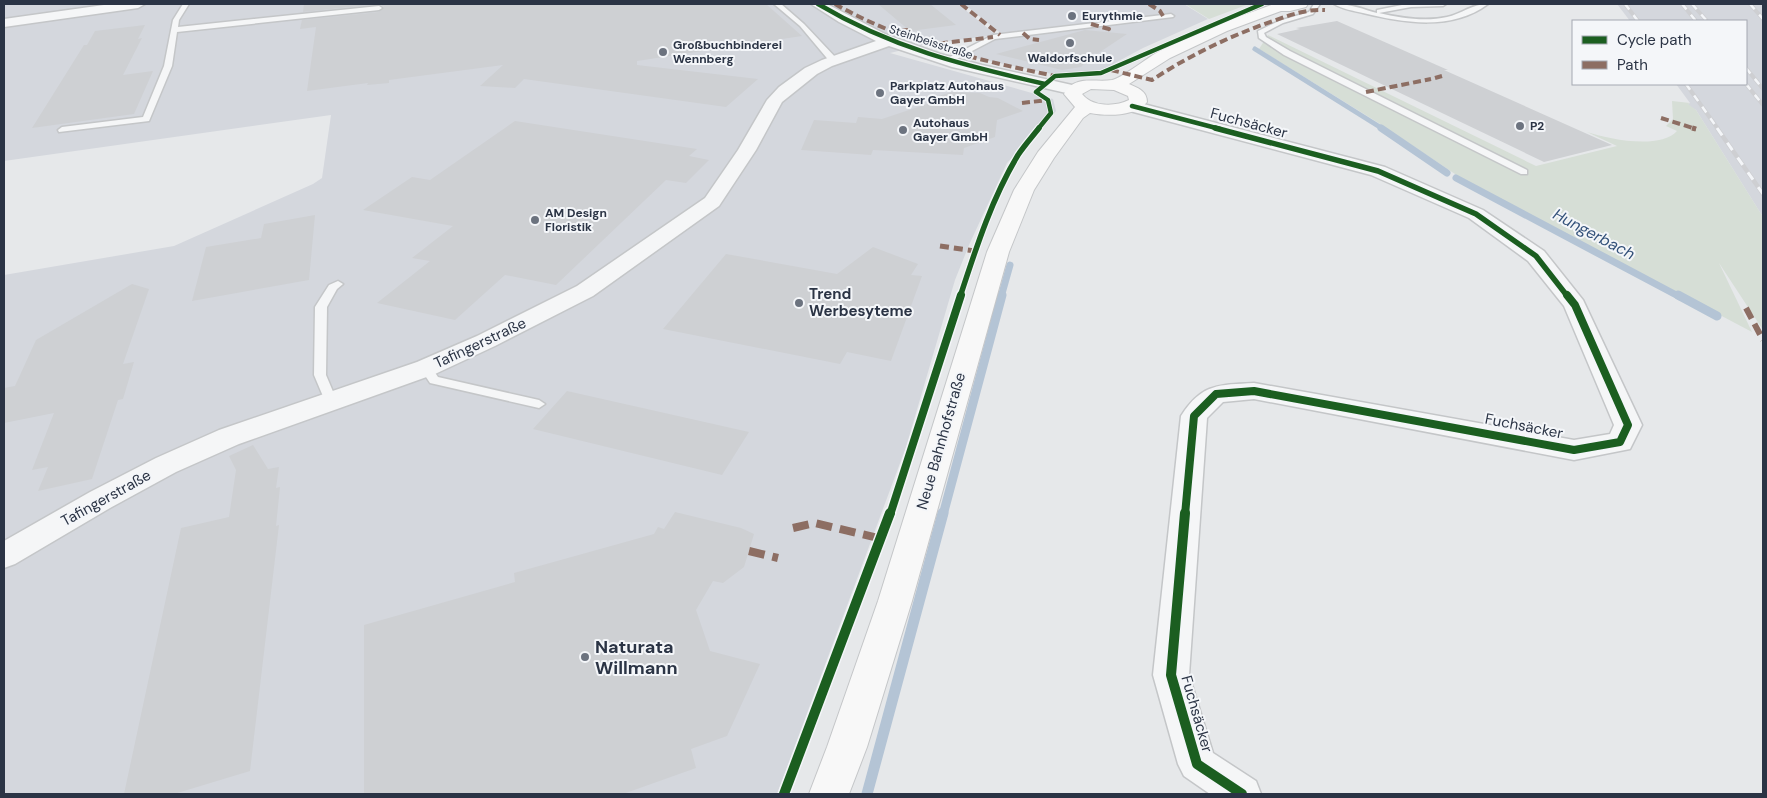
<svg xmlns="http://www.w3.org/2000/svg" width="1767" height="798" viewBox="0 0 1767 798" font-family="'DM Sans',sans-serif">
<rect width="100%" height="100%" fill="#e6e8ea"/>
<path fill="#d4d7dd" d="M4 4H958L996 35 927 44 890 53 1053 99 1056 111 1007 163 969 245 955 280 906 447 777 794H4V275L174 246 313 184 322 178 331 115 4 161Z
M964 4H1184L1208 19 1143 48 1100 71 1052 74 961 55 1003 35Z
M1617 4H1761L1763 6V217L1696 110 1689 106 1688 104 1690 103 1676 84H1746V21H1630Z"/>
<path fill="#d6ded6" d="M1185 4H1249L1209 19Z
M1268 35 1536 166 1617 146 1587 132C1608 139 1660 150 1677 131L1666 126 1673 119 1672 101 1690 103 1688 104 1696 110 1763 217V330L1719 263 1752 332 1461 178 1377 122 1259 49Z"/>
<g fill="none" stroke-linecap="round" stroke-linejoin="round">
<path stroke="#b4c4d5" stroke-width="5" d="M1255 49 1383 129"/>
<path stroke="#b4c4d5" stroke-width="7" d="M1381 128 1447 173
M1456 178 1680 297
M1001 297 1010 265"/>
<path stroke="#b4c4d5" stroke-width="9" d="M1678 295 1717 316
M943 515 1002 295"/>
<path stroke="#b4c4d5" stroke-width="11" d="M867 794 943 513"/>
</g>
<path fill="#ced0d3" d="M304 4H766L802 36 637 61V65L758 79 726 107 524 79 515 88 480 86 503 65 389 80V83L367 85 368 83 307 91 316 27 300 29 302 20 379 12 384 7 379 4 303 12Z
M878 4H930L956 25 910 31Z
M1337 21 1448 70H1444L1612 145 1544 162 1277 34 1300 29 1296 28Z
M145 25 138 39 142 38 123 75 153 71 134 114 32 128 84 45H87L95 31Z
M1085 30 1127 34 1097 54 1094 53 1081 67 1062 70 996 54Z
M952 92 980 93 989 97 998 98 1023 111 997 120 995 137 964 148 963 155 873 150 871 155 801 150 814 120 856 123 858 117 882 119 933 102 935 97Z
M515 121 697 149 689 156 709 160 686 183 666 180 556 285 505 275 455 320 377 303 430 261 412 258 453 226 363 210 412 177 430 180Z
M315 215 309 280 192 301 206 247 261 238 264 224Z
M873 247 918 264 911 275 922 276 891 361 847 352 840 364 663 329 726 254 837 274Z
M132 284 149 289 123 364 134 362 123 399 118 400 92 479 38 491 48 467 32 470 54 413 4 423V388L15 386 36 340Z
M567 391 749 432 722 475 533 429Z
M253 445 268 469 279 467 276 488 280 487 276 526 279 525 250 771 174 794H124L181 528 229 517 236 470 229 456Z
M675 512 741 528 754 534 744 567 723 583 713 581 696 610 710 651 760 664 727 736 691 749 696 768 623 794H364V625L515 582 514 573 654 534 658 527 664 529Z"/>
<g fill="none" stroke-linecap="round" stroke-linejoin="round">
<g stroke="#c4c6c8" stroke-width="3">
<path id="service" d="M183 4H189L179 20 178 27 379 6 382 8 379 10 177 32 172 66 149 121 59 132 58 130 62 127 143 117 164 66 173 20Z
M774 4H781L804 24 837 59V63H831L800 26Z
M1314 4H1320L1313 14 1283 23 1264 33 1266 37 1290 51 1527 170V174H1521L1284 55 1259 38 1258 31 1279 21 1309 12Z
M1334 4C1348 3 1363 9 1377 13V10L1407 4H1446L1443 6 1411 7 1379 13C1401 18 1425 22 1447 17 1461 14 1474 3 1488 4 1452 31 1404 23 1363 13 1354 11 1342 9 1334 4Z
M1171 14 1174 16 1173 17 995 39 951 62 944 60 993 35Z
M338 281 343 284 337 289 327 307 326 375 337 401 331 405 325 401 314 375 315 307 329 285Z
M426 364 430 365 438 377 539 400 545 404 539 408 430 383 420 368Z"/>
</g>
<g stroke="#c4c6c8" stroke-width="3">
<path id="minor" d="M111 4H145L138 8 4 27V19Z
M811 4H827L885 34 940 54 982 65 1081 87 1083 90 1081 93 1075 95 952 67 889 46 832 66 817 74 782 102 756 150 719 206 593 296 495 346 435 374 239 444 176 472 110 508 15 564 4 568V541L90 492 156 458 219 430 417 362 477 336 577 286 705 198 738 150 767 100 779 87 805 68 822 60 876 41 839 22Z
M1132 101 1385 167 1483 210 1544 251 1583 300 1642 425 1630 449 1574 460 1254 399 1223 402 1207 418 1189 675 1213 753 1256 781 1261 794H1210L1184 776 1178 764 1153 675 1181 416C1202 383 1219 385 1254 383L1574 440 1610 434 1614 425 1564 306 1528 261 1469 218 1371 175 1126 110 1124 106 1126 102Z"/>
</g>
<g stroke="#c4c6c8" stroke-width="2">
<path id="secondary" d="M1274 4H1308L1306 7 1290 11H1281L1227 31 1170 58 1129 84C1138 88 1147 91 1147 102 1136 117 1106 116 1090 113L1083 118 1054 158 1034 190 1009 252 912 601 867 747 849 794H809L827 747 878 601 987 252 1014 190 1038 152 1075 107 1064 94C1075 74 1094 83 1112 80 1122 78 1147 58 1158 52 1194 32 1235 18 1274 4ZM1091 89 1114 90 1128 96 1129 100C1115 107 1092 107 1082 94Z"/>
</g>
<use href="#service" fill="#f5f6f7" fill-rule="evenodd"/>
<use href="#minor" fill="#f5f6f7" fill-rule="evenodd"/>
<use href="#secondary" fill="#f8f8f8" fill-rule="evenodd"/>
<g stroke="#cecfd2" stroke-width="4">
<path id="rail-far1" d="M1625 4 1638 21
M1682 4 1696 21
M1692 4 1707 21
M1750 4 1763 19
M1746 68 1763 89
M1686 84 1718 129
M1746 84 1763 105"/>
</g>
<g stroke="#cecfd2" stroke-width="4.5">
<path id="rail" d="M1717 128 1763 194"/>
</g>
<use href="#rail-far1" stroke="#f4f6f9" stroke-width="2.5" stroke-dasharray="7" stroke-linecap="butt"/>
<use href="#rail" stroke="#f4f6f9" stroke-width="3" stroke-dasharray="9" stroke-linecap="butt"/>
<path stroke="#8d6e63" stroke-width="4" stroke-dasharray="8 4" stroke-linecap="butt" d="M835 4C904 43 978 60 1055 76
M961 4 1000 35
M1149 4 1160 11 1163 16
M1091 24 1109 29 1107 30
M891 32 908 30
M1023 33 1030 39 1039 40
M928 45 993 37
M1111 70 1152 80C1190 55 1230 36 1273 21 1290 15 1306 9 1325 10
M1435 78 1442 76
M1366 92 1431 79
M1022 103 1048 100
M1661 118 1696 129"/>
<path stroke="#8d6e63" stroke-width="5" stroke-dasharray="9 5" stroke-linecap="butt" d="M1692 128 1696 129
M940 246 975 251"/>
<path stroke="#8d6e63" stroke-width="6" stroke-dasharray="12 6" stroke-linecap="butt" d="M1746 308 1763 340"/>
<path stroke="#8d6e63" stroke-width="8" stroke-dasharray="16 8" stroke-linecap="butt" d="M793 528 815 523 882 539
M749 551 778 558"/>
<g stroke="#f4f6f9" stroke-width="6">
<path id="cycleway-far3" d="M818 4C892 48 962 65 1045 84
M1132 106 1220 129
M1038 129 1051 113 1048 100 1036 92 1055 76 1101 73 1262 4"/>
</g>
<g stroke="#f4f6f9" stroke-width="8">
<path id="cycleway-far2" d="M1215 128 1378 171 1476 214 1536 256 1568 297
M960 297C976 248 992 198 1018 155 1024 146 1032 137 1039 128"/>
</g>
<g stroke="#f4f6f9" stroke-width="11">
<path id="cycleway-far1" d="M890 515 961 295
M1185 515 1194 416 1216 394 1254 391 1574 450 1620 442 1628 425 1575 305 1567 295"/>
</g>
<g stroke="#f4f6f9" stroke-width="13">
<path id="cycleway" d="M1185 513 1171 675 1197 764 1242 794
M784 794 890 513"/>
</g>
<use href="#cycleway-far3" stroke="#1b5e20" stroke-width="4.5"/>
<use href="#cycleway-far2" stroke="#1b5e20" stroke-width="5.5"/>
<use href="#cycleway-far1" stroke="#1b5e20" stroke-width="8"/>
<use href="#cycleway" stroke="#1b5e20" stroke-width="10"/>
</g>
<g fill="#6c737f" stroke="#f4f6f9" stroke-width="2">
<circle cx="1072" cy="16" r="5"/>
<circle cx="1070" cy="43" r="5"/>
<circle cx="663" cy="52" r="5"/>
<circle cx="880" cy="93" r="5"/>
<circle cx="1520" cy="126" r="5"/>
<circle cx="903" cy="130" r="5"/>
<circle cx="535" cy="220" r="5"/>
<circle cx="799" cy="303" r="5"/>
<circle cx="585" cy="657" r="5"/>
</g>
<g text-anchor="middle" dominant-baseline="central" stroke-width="4" stroke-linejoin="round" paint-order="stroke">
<g font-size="12" font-weight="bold" fill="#2b3445" stroke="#f4f6f9" text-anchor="start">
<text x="1082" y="16">Eurythmie</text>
<text x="673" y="45">Großbuchbinderei<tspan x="673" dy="14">Wennberg</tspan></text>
<text x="1070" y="58" text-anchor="middle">Waldorfschule</text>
<text x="890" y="86">Parkplatz Autohaus<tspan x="890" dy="14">Gayer GmbH</tspan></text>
<text x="913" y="123">Autohaus<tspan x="913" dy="14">Gayer GmbH</tspan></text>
<text x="1530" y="126">P2</text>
<text x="545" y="213">AM Design<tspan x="545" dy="14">Floristik</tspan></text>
</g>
<g font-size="12" fill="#2b3445" stroke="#f4f6f9">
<text transform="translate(931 42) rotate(18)">Steinbeisstraße</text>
</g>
<g font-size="15" fill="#2b3445" stroke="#f4f6f9">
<text transform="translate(1249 123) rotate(15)">Fuchsäcker</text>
<text transform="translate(480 343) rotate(-25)">Tafingerstraße</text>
<text transform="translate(1524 426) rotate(11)">Fuchsäcker</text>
<text transform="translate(941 441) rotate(-74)">Neue Bahnhofstraße</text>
<text transform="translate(106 498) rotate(-29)">Tafingerstraße</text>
<text transform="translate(1197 714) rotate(74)">Fuchsäcker</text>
</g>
<g font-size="15" font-weight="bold" fill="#2b3445" stroke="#f4f6f9" text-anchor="start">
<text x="809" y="294">Trend<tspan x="809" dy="17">Werbesyteme</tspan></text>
</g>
<g font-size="16" font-style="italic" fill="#34527a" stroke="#f4f6f9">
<text transform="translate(1594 234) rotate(28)">Hungerbach</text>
</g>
<g font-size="18" font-weight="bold" fill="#2b3445" stroke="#f4f6f9" text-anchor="start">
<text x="595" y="647">Naturata<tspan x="595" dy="21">Willmann</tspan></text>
</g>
</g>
<rect width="1767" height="798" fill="none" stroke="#2b3445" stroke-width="10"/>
<rect x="1572" y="20" width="175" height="65" fill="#f4f6f9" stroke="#a4a8b1"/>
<rect x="1582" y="36" width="25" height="8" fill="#1b5e20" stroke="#a4a8b1"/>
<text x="1617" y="45" font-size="15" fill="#2b3445">Cycle path</text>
<rect x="1582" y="61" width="25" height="8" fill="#8d6e63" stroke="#a4a8b1"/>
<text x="1617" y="70" font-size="15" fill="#2b3445">Path</text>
</svg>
